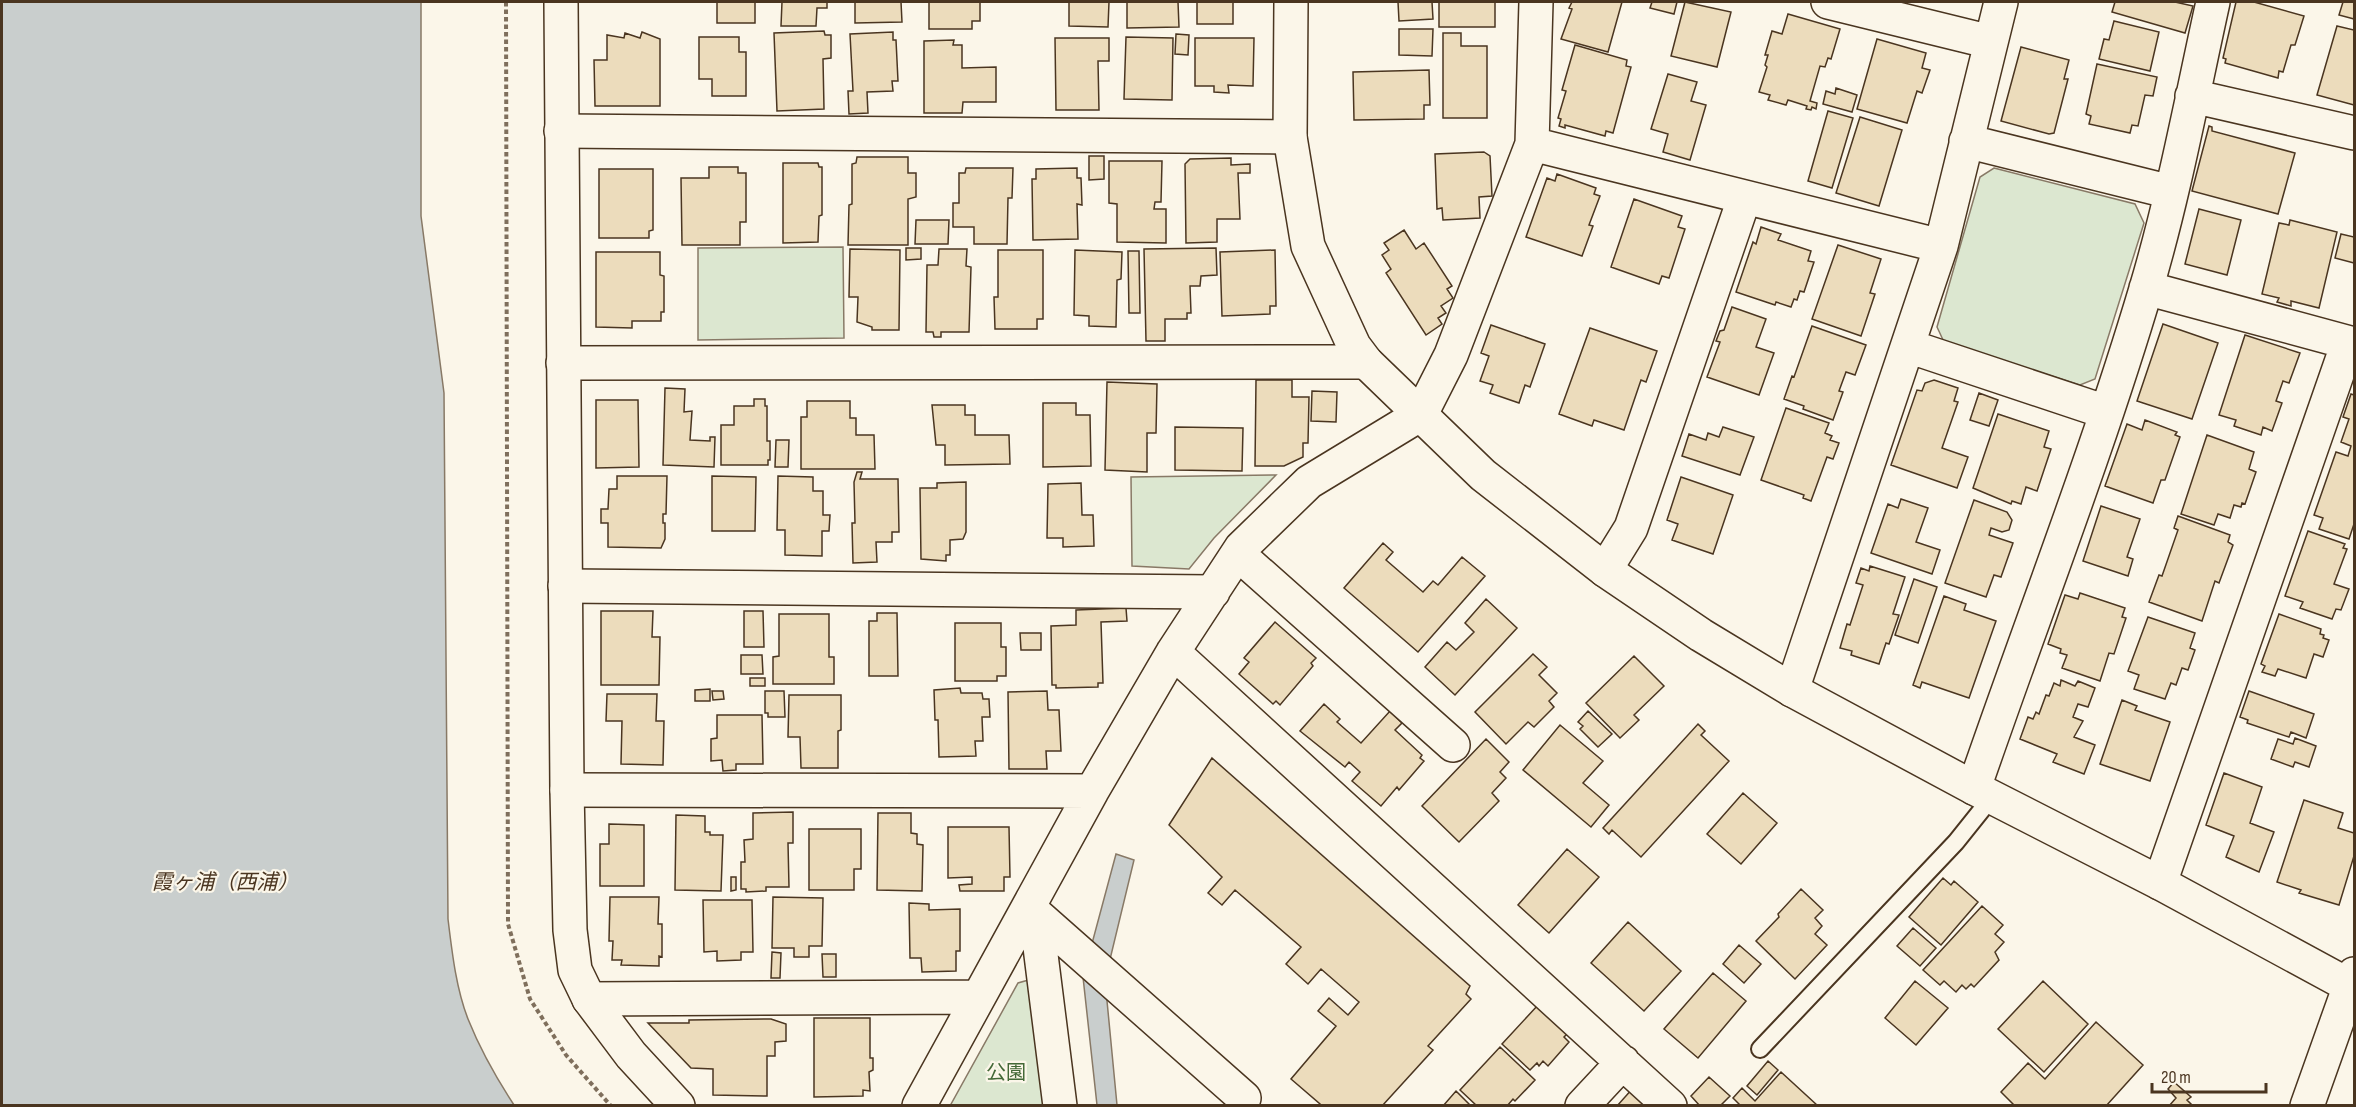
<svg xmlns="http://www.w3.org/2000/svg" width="2356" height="1107" viewBox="0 0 2356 1107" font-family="'Sofia Sans Condensed','Noto Sans JP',sans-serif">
<rect width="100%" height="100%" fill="#fbf6e9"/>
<path fill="#dce7d0" stroke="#887966" stroke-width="1.5" d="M1994 168 2135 204 2144 223 2095 379 2080 385 1944 342 1937 327 1980 177Z
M843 247 844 338 698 340V248Z
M1276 475 1214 538 1189 569 1132 566 1131 477Z
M1032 979 1043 1105 950 1106 1018 983Z"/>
<path fill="#c9cecd" stroke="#887966" stroke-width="1.5" d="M2 2H421V216L444 393 448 919C452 952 456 988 468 1019 480 1049 497 1079 514 1105H2Z
M1116 854 1134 860 1105 980 1117 1105H1097L1083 977Z"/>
<path fill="#ecdcbc" stroke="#4a3520" stroke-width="1.5" d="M717 2H755V23H717Z
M782 2H827V8H817L816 26H781Z
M855 2H901L902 22 855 23Z
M929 2H980V21H972V29H929Z
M1069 2H1109L1108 27 1069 26Z
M1127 2H1178L1179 27 1127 28Z
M1197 2H1233V24H1197Z
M1398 2H1432L1433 19 1399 21Z
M1439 2H1501H1495V27H1439Z
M1572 2H1622L1608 52 1561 39 1572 9 1569 8Z
M1652 2H1677L1674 14 1650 8Z
M1685 2 1731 12 1717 67 1671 56Z
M2115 2H2175L2193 6 2185 33 2112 12Z
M2236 2H2254L2304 16 2295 45H2291L2283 72 2279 71 2278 78 2225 63 2226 59 2223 58Z
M2343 2H2354V19L2339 15Z
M1788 14 1840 29 1831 59 1828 58 1825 67 1820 66 1810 101 1817 103 1816 109 1812 107 1811 110 1806 109 1807 106 1788 100 1786 105 1768 100 1770 95 1759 92 1767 67 1765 65 1768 55H1765L1772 31 1782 34Z
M2114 21 2159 32 2150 71 2099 59 2104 39 2109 40Z
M2337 26 2354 30V105L2317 95Z
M1399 29H1433L1432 56 1399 55Z
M824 31 825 35H831V58L823 59 824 109 777 111 774 33Z
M642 32 660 39V106H595L594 60H607V35L624 38 625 33 640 38Z
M893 32V40H896L898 81H892L893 91 867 92 868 113 849 114 848 91H853L850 34Z
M1443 33H1461V46H1487V118H1443Z
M1176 34 1189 35 1188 55 1175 54Z
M699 37H739V52H746V96H712V79H699Z
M1126 37 1173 38 1172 100 1124 99Z
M1055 38H1109V61H1098L1099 110H1056Z
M1195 38H1254L1253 86 1228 85 1229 93 1214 92V86H1195Z
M1877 39 1926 53 1922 68 1930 70 1922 93 1917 91 1907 123 1857 109Z
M954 40 953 45H962V68L996 67V102H963L962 113H924V41Z
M1575 45 1627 60 1626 66 1631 67 1613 133 1606 131 1605 136 1565 125V128L1559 126 1561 119 1558 118 1566 91 1562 90Z
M2021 47 2069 60 2064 79H2068L2054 133 2049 134 2001 121Z
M2097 64 2157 77 2153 96 2145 95 2138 126 2132 125 2130 133 2089 124 2091 116 2086 114Z
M1429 70 1430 105H1424V119L1354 120 1353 72Z
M1668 74 1697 82 1691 101 1706 105 1690 160 1663 152 1668 134 1651 129Z
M1836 88 1857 95 1852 112 1823 104 1826 91 1835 94Z
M1828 111 1853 118 1832 188 1808 181Z
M1860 117 1902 130 1879 206 1836 193Z
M2209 126 2212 127V131L2295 153 2278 214 2192 191Z
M1484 152 1490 156 1492 196 1479 197 1480 218 1443 220 1442 208 1437 209 1435 154Z
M1089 156H1104V179L1089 180Z
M857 157H908V173H916V197L908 199V245H848L849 205 852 204V164L856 163Z
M1231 158V165L1250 164V173H1238L1240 219H1217V242L1186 243 1185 164 1190 159Z
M1109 161H1162L1161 202H1155L1154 209H1166V243L1117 242V204L1109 203Z
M783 163H818L819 167H822V215L819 216 818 242 783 243Z
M709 167H738V173H746V222H740V245H682L681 178H709Z
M966 168H1013L1012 198H1008L1007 244H974V227H953V203H959V173H965Z
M1077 168V178H1081L1082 205 1077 204 1078 239 1033 240 1032 179H1036V169Z
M599 169H653V230L649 231V238H599Z
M1557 174 1596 188 1594 194 1600 196 1589 225 1593 226 1582 256 1526 237 1547 178 1555 181Z
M1634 199 1682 216 1678 227 1685 229 1669 278 1662 276 1659 284 1611 267Z
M2199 209 2241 220 2227 275 2185 264Z
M916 220H949L948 244H915Z
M2290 220 2337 232 2319 308 2291 301V306L2277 302 2279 298 2262 294 2279 223 2289 225Z
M1761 227 1781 234 1778 240 1811 251 1808 261 1814 262 1804 292 1800 291 1797 300 1794 299 1791 307 1776 302 1775 305 1736 292 1753 242 1756 244Z
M1404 230 1416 249 1424 243 1452 286 1447 289 1453 298 1441 306 1446 313 1438 318 1442 324 1426 335 1386 273 1391 269 1382 255 1389 250 1384 243Z
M2341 234 2354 237V263L2335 258Z
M1838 245 1881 259 1870 293 1875 294 1861 336 1812 319Z
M906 248H921V259L906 260Z
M1216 248 1217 275 1201 276 1200 286H1190L1191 313H1187V319H1165V341H1146L1144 249Z
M850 249 900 250 899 330H872V327L857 322 858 297H849Z
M939 249H967L966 266 971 267 969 332H941V337H934L933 332H926L927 265H938Z
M998 250H1043V319H1037V329H995L994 297H998Z
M1075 250 1122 252 1121 279 1117 280 1116 327 1089 326V316L1074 315Z
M1275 250 1276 306H1270V314L1222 316 1220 252Z
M1128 251H1139L1140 313H1129Z
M596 252H660V275L664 276V312H661V321H632V328L596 327Z
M1732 307 1766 319 1756 347 1774 353 1759 395 1707 377 1720 342 1716 341 1720 331 1724 330Z
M2163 324 2218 343 2192 419 2137 401Z
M1491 325 1545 344 1530 387 1525 385 1519 403 1490 393 1493 385 1480 381 1489 356 1481 353Z
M1812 326 1866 345 1855 375 1846 372 1839 391 1843 392 1833 420 1803 409 1804 406 1784 399 1792 376 1794 377Z
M1590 328 1657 351 1646 382 1641 380 1624 430 1594 420 1592 426 1559 414Z
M2245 335 2300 353 2289 383 2283 381 2276 401 2282 403 2272 431 2263 427 2261 435 2234 426 2236 420 2219 415Z
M1256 380H1292V397H1309L1308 443H1303V457L1284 466H1255Z
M1934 380 1958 388 1954 401 1958 402 1942 448 1968 457 1957 488 1891 465 1917 390 1922 391 1925 383Z
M1107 382 1157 384 1156 433H1147V472L1105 470Z
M665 388 685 389 684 412 692 411 690 440 710 441V437H715L714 467 663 465Z
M1312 391 1337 392 1336 422 1311 421Z
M1979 393 1998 400 1989 426 1970 420Z
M2351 394 2354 395V524L2349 539 2319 529 2323 518 2314 515 2336 452 2348 456 2351 446 2341 442 2349 419 2343 417Z
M754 399H765V406H767V441H770V460H768V465H721V425H734V406H754Z
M596 400H638L639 467 596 468Z
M807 401H850V418H856V435H874L875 469H801V417H807Z
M1043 403H1076V415H1090L1091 466 1043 467Z
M932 405H965V415H975V435H1009L1010 464 945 465V445H936Z
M1786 408 1829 423 1825 433 1832 436 1830 440 1839 443 1833 459 1827 457 1811 501 1803 498 1804 495 1761 480Z
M1998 414 2049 431 2044 447 2051 449 2037 491 2026 487 2021 504 2012 501 2011 504 1973 488Z
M2145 420 2177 432 2175 435 2180 437 2165 480H2161L2153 503 2105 486 2127 424 2142 430Z
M1175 427 1243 428 1242 471 1175 470Z
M1723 427 1754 437 1740 475 1682 456 1689 434 1706 440 1708 433 1719 437Z
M2207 435 2254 452 2249 469 2256 472 2245 504 2242 503 2241 507 2234 505 2230 518 2218 514 2214 525 2181 514Z
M776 440H789L788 467H775Z
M857 472H862L860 479H898L899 532H892V542H876L877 562 853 563 852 523H855L854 482Z
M617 476H667L666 514H663V523H665V539L661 548 608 547V523H601V509H608L609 489H617Z
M712 476 756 477 755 531H712Z
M778 476 813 477V491H823V515H830L829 531H822V556L785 555V530H777Z
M1681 477 1733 495 1713 554 1672 540 1678 524 1667 520Z
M966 482V532L963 539 950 540V555H946V561L921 559 920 488H937V483Z
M1081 483 1082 515H1093L1094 546 1063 547V538H1047L1048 484Z
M1901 499 1928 508 1916 542 1940 550 1932 574 1871 553 1888 504 1898 508Z
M1974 500 2007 512 2012 520 2009 530 2002 532 1991 528 1989 535 2013 543 2001 577 1994 575 1986 597 1945 583Z
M2101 506 2140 519 2127 557 2133 559 2128 576 2083 561Z
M2178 516 2230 535 2228 542 2233 545 2219 583 2215 581 2202 621 2149 602 2159 575 2162 576 2178 530 2174 528Z
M2308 531 2345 544 2343 548 2347 549 2334 584 2349 589 2341 610 2336 609 2332 619 2300 608 2303 602 2285 596Z
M1383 543 1393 552 1386 560 1423 592 1433 581 1438 585 1462 557 1485 576 1418 652 1344 588Z
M1870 566 1905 577 1893 614 1899 615 1889 644 1886 643 1879 664 1851 655 1852 651 1840 648 1847 624 1850 625 1863 585 1856 583 1861 568 1869 571Z
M1914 579 1937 587 1918 643 1895 635Z
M2080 593 2125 608 2122 617 2126 618 2114 654 2109 653 2100 681 2062 668 2067 655 2060 653 2061 649 2048 644 2065 595 2078 599Z
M1944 596 1966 604 1964 610 1996 621 1969 698 1922 682 1920 688 1913 685Z
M1486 599 1517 628 1455 695 1425 667 1447 642 1456 650 1474 632 1465 623Z
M1126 608 1127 621 1101 622 1103 683H1098V687L1056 688V685H1052L1051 626 1076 625V610Z
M601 611H653L652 637H660L659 685H601Z
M744 611H763L764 647H744Z
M877 613H897L898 676H869V621H877Z
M779 614H829V657H834V684H773V657L779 656Z
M2279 614 2321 629 2320 634 2324 635 2323 638 2329 640 2323 657 2314 654 2306 678 2278 669 2275 676 2262 672 2265 666 2261 664Z
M2148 617 2195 633 2190 648 2195 650 2188 670 2182 668 2176 685 2171 683 2165 699 2134 689 2139 675 2128 671Z
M1275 622 1316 658 1311 663 1313 666 1280 705 1276 701 1273 704 1239 674 1249 662 1244 658Z
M955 623H1001V647H1006V676H997V681H955Z
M1020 633H1041V650H1021Z
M1533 654 1547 667 1539 675 1557 693 1549 701 1554 707 1534 727 1528 722 1506 744 1475 712Z
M741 655H762L763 674H741Z
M1634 656 1664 686 1634 715 1639 720 1620 738 1586 703Z
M750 678H765V686H750Z
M2061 680 2075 686 2078 681 2095 688 2088 707 2078 704 2073 717 2083 721 2074 737 2095 745 2084 774 2053 762 2057 754 2020 739 2028 717 2033 719 2036 712 2039 714 2046 695 2049 696 2054 683 2060 686Z
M960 688 961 693H982L983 699H989L990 717H982L983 741H975L976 756 939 757 938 720H935L934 690Z
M710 689V701H695V690Z
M712 691H723L724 699 713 700Z
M765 691H784L785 717H768V713H765Z
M1047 691 1048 710H1059L1061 751H1046L1047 769H1009L1008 692Z
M2249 691 2314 714 2306 738 2291 732 2289 737 2247 723 2248 720 2240 717Z
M607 694H657L656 721H664L663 765 621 764 622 721H606Z
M789 695H841V730L838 731V768H801L800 737H788Z
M2122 700 2137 706 2135 710 2170 722 2150 781 2100 764Z
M1324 704 1340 719 1337 722 1361 743 1390 711 1402 723 1395 730 1422 755 1420 758 1424 761 1399 790 1397 787 1381 806 1352 781 1360 772 1349 762 1345 767 1300 731Z
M1588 711 1612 734 1598 747 1580 729 1583 726 1578 722Z
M717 715H762L763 764H736V770L723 771 722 760 711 761V739L717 738Z
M1698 724 1705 731 1701 735 1729 761 1641 857 1612 830 1609 834 1603 828Z
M1560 725 1603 761 1583 783 1609 805 1591 827 1523 770Z
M2295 738 2316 746 2309 767 2295 762 2293 767 2271 759 2278 739 2293 744Z
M1486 739 1509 762 1500 772 1506 778 1492 793 1499 801 1459 842 1422 806Z
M1212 758 1470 986 1466 994 1471 999 1428 1046 1433 1050 1382 1106H1319L1320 1104 1291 1079 1336 1026 1318 1011 1329 998 1348 1015 1359 1002 1321 969 1308 984 1286 964 1301 947 1235 890 1222 905 1208 893 1222 877 1169 825Z
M2224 773 2262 787 2250 823 2274 832 2259 872 2226 857 2234 836 2206 825Z
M1743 793 1777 823 1741 864 1707 834Z
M2304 800 2343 813 2338 828 2354 833V856L2339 905 2299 893 2301 890 2277 882Z
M793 812V843H788L789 887H766V891L746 892V889H741V862H745L744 840 753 839V813Z
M878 813H911V833L917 834V844L923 845 922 891 877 890Z
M676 815 705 816V832H710V835H723L721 891 675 890Z
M609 824 644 825V886H600V844H609Z
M948 827H1009L1010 877H1004V891H960L959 885 972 884V877L948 878Z
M809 829H861V869H854V890H809Z
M1567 849 1599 877 1549 933 1518 905Z
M731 877H736V890L731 891Z
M1943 878 1951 885 1954 881 1978 902 1941 945 1909 917Z
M1801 889 1823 910 1815 918 1822 926 1815 934 1827 945 1795 979 1756 941 1779 917 1778 914Z
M610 897H659L658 924H662V957L659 956V966L621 965 622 960H612L613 941H609Z
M773 897 823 898 822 946H809V957H794V948H772Z
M703 900H752L753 952H741V960L717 961V951L704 952Z
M909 903 929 904V910L960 909V951H956V971L922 972 921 958H910Z
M1982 906 2003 925 1995 934 2004 942 1995 952 1999 960 1974 987 1971 984 1966 989 1962 985 1956 992 1944 981 1940 985 1923 970Z
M1628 922 1681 971 1644 1011 1591 963Z
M1913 928 1936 948 1920 966 1897 946Z
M1739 945 1761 964 1744 983 1723 964Z
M772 952 781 953 780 978H771Z
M822 954H836V977H823Z
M1713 973 1746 1001 1698 1058 1664 1029Z
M1915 981 1948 1008 1916 1045 1885 1018Z
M2043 981 2088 1024 2044 1072 1998 1029Z
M1538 1005 1568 1033 1564 1037 1569 1042 1548 1066 1543 1061 1539 1066 1537 1063 1530 1070 1502 1044Z
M814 1018H870V1058H873V1070L869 1072 870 1091 863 1090V1096L814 1097Z
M771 1019 786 1024V1041L775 1042V1056H767V1096L713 1095V1069L691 1068 648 1023H689V1020Z
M2096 1022 2143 1065 2106 1106H2015L2001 1092 2028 1063 2045 1079Z
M1500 1047 1535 1080 1515 1101 1513 1099 1507 1106H1477L1460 1090Z
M1768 1061 1778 1070 1757 1095 1747 1086Z
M1781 1072 1818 1106H1741L1733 1098 1742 1088 1755 1101Z
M1709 1077 1730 1096 1720 1106H1700L1691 1096Z
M2174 1082 2191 1097 2187 1100 2193 1106H2169L2176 1098 2168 1089Z
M1633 1088 1653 1106H1617Z
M1456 1091 1471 1106H1443Z"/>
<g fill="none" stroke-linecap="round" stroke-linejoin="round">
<g stroke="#4a3520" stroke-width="20">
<path id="lane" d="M1760 1049 1956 842 1992 797"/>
</g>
<g stroke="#4a3520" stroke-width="36">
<path id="street" d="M1828 2 1991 42
M2192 96 2354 133
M561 131 1290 137
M1966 141 2171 192
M1532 144 1941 246
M2146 288 2354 344
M1908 346 2106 412
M563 363 1366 362
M1238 554 1453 745
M1605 570 1631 528 1744 199
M565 586 1213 592
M1173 652 1670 1106
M1792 690 1941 246 2001 2
M1974 788C2031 622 2096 457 2146 289 2174 195 2192 97 2213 2
M567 790 1092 791
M2160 883 2348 343
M1029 908 1244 1098
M1029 908 1039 939 1060 1106
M589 999 978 997
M919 1106 1092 791 1173 652 1241 548 1309 482 1421 414 1451 355 1532 144 1536 2
M1582 1106 1623 1062"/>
</g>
<g stroke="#4a3520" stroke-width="36">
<path id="secondary" d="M561 2 567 790 570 930 575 970 589 999 631 1055 678 1106
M1291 2 1290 137 1308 246 1354 346 1366 362 1483 475 1605 570 1701 635 1792 690 1974 788 2160 883 2350 986
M2307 1106 2354 974"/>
</g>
<path stroke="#7f6f5c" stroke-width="4" stroke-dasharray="4.5 3" stroke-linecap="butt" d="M506 2 508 924 530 999 566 1055 611 1106"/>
<use href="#lane" stroke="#fbf6e9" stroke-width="16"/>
<use href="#street" stroke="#fbf6e9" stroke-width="33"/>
<use href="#secondary" stroke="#fbf6e9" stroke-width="33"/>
</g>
<g text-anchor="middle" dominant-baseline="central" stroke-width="4.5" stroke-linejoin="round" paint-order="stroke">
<g font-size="20" fill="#436837" stroke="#fbf6e9">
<text x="1006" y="1073">公園</text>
</g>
<g font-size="21" font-style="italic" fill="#4a3520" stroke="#fbf6e9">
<text x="225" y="882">霞ヶ浦（西浦）</text>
</g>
</g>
<rect width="2356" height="1107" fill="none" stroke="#4a3520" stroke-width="6"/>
<path d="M2152 1083v9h114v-9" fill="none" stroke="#4a3520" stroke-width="3"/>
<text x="2161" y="1083" font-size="18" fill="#4a3520" stroke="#fbf6e9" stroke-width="4.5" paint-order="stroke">20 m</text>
</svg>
